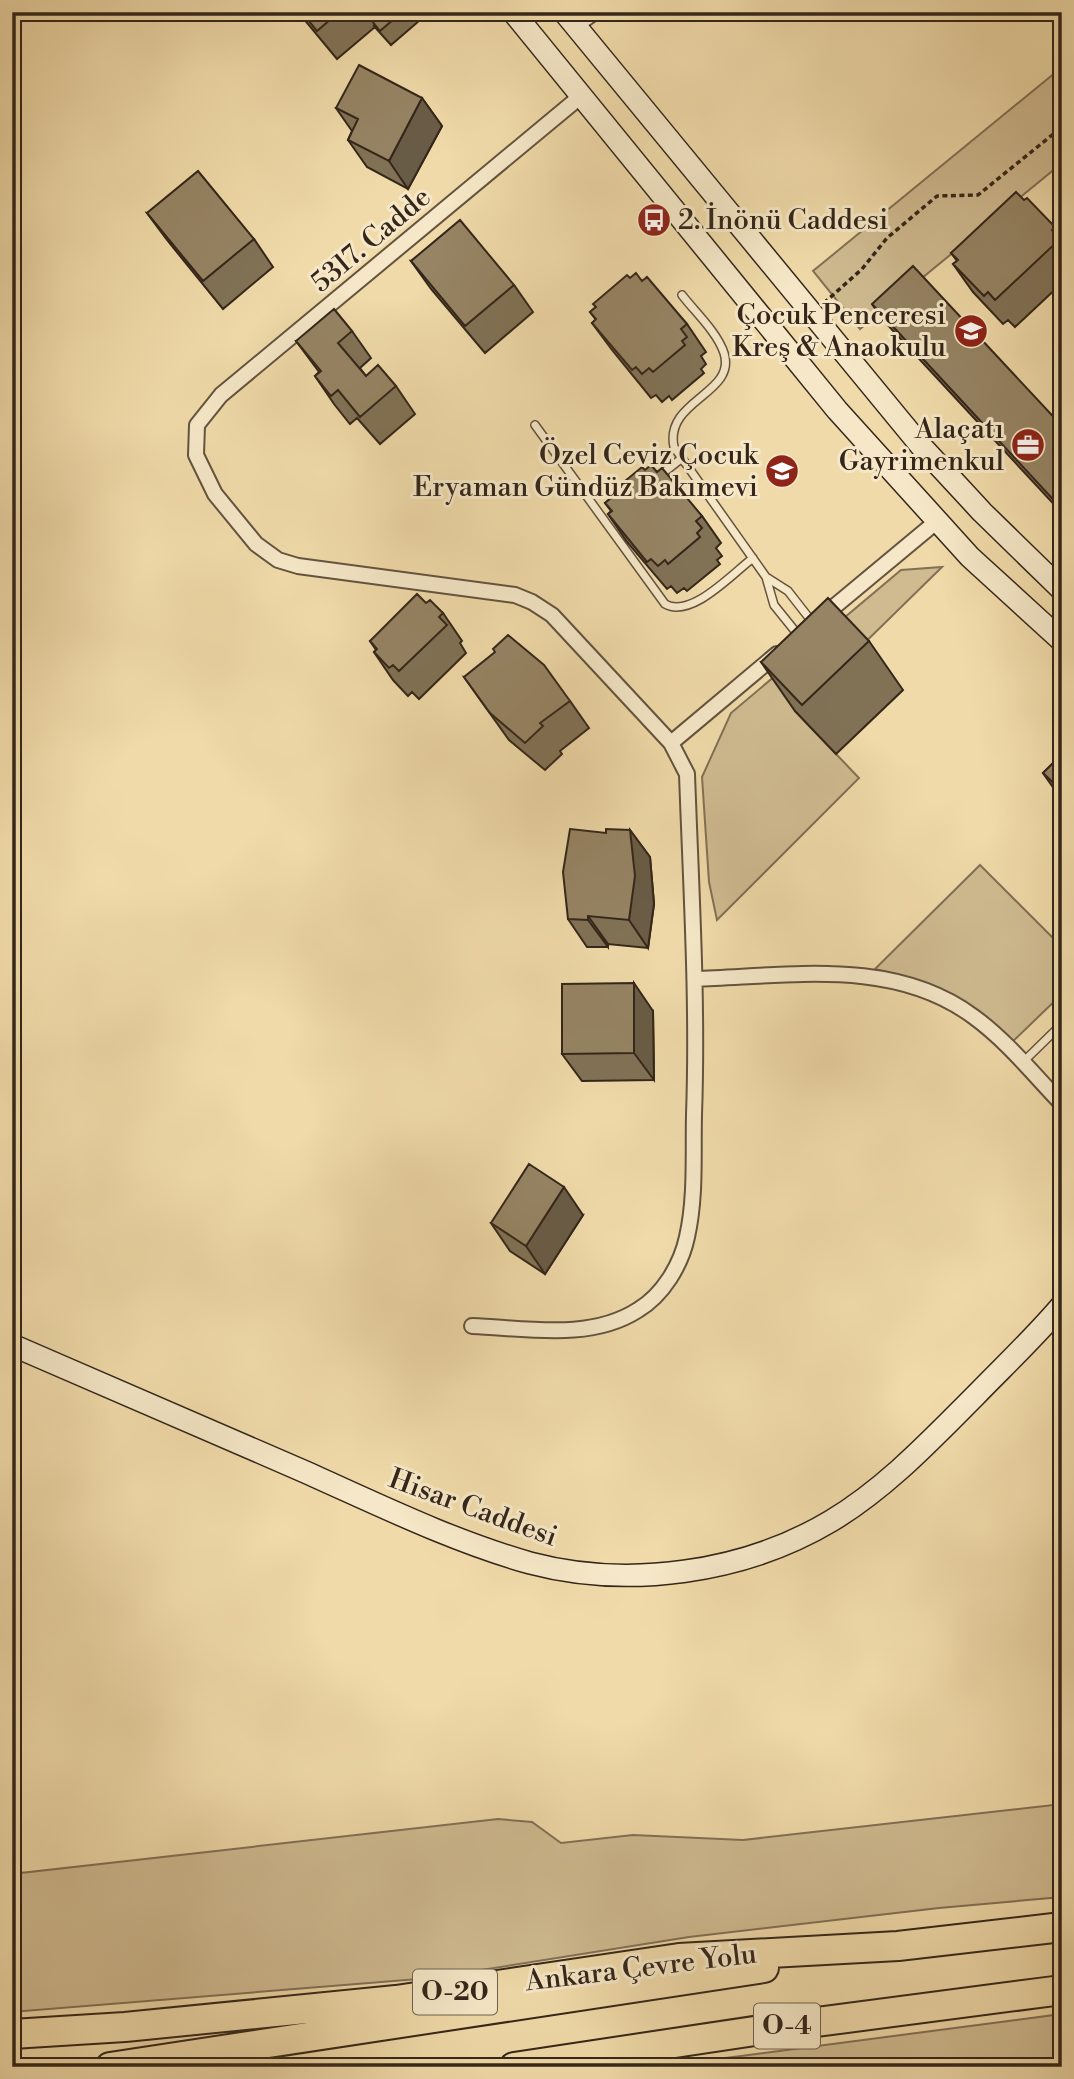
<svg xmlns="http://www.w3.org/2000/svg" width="1074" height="2079" viewBox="0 0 1074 2079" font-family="'Libre Bodoni',serif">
<rect width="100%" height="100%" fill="#f0daa9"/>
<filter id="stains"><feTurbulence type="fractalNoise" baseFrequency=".00286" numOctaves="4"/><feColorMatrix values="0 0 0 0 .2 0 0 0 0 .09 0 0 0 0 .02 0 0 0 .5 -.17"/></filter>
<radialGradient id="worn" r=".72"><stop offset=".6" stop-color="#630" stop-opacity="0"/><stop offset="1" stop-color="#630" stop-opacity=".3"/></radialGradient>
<path fill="#d0bb91" stroke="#827056" stroke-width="2" d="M1062 67V163L860 329 813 271Z
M942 567 795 711 859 778 717 920 709 882 702 777 731 713 901 570Z
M980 865 1062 947V994L1009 1045 916 980 875 969Z
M1062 1804V1897L939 1908 689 1937 431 1978 12 2012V1874L498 1819 532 1822 561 1843 633 1835 743 1840Z
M1062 2014V2067H656Z"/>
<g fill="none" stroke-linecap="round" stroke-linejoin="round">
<g stroke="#63533e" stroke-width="10">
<path id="lane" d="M682 295C695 312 717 332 724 353 737 394 664 400 674 447L766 577
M535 425 665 604C691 619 732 574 753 558
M658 477 682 458
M799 636 774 605 766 577 788 591 813 623
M1023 1062 1062 1024"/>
</g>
<g stroke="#63533e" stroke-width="18">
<path id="street" d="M575 26 595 12
M823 616 936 522
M671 743 777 654
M695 979C789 976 894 957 974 1017 1007 1041 1034 1075 1062 1104
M472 1326C526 1328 590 1341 638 1310 663 1295 681 1265 687 1237 696 1197 693 1155 694 1115 698 1001 691 888 687 774L671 743 552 615 532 602 515 595 298 566 278 560 256 544 215 494 196 455 197 425 221 395 581 96"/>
</g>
<g stroke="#34261a" stroke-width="24">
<path id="secondary" d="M513 12 837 410 970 557 1062 641
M564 12 921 446 982 512 1062 590
M12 1345C109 1387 206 1429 303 1471 377 1504 452 1541 530 1563 628 1589 744 1573 831 1521 886 1488 930 1441 975 1396 1004 1366 1035 1337 1062 1305"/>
</g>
<g stroke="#34261a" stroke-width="32">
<path id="highway" d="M12 2034 125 2027 396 2000 679 1958 898 1946 1062 1927
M110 2067 764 1968
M514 2067 801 2024 1062 1990"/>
</g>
<path stroke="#34261a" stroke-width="3.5" stroke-dasharray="5 3.5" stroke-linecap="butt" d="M824 303 862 269 887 238 937 196 978 195 1062 127"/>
<use href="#lane" stroke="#f5e7c7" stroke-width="7"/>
<use href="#street" stroke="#f5e7c7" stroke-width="14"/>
<use href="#secondary" stroke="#f5e7c7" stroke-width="21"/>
<use href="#highway" stroke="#f0daa9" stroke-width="28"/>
</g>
<path fill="#817256" stroke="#34261a" stroke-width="2" d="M298 12H426L427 14 391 45 373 25 375 27 337 59Z
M422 98 442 126 408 189 367 167 348 140 352 131 336 108Z
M1024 200 1055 227 1062 237V283L1015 327 1008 320 1003 324 973 292 953 264 957 261 951 253Z
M147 213 254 239 273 267 223 309 167 240Z
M411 261 514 285 533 312 485 353 431 289Z
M630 278 642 281 687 324 706 352 701 356 706 364 701 369 704 373 672 400 669 396 662 402 656 395 651 398 612 350 592 323 596 320 590 312Z
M872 304 1062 426V513L882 319Z
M352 331 371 358 360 368 366 376 396 386 415 414 380 444 357 418 350 424 334 404 315 376 319 372 296 341Z
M645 470 657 472 702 516 721 543 716 548 722 556 717 560 720 564 687 591 684 588 677 593 671 586 667 589 627 542 608 514 611 511 605 503Z
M426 603 443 613 462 641 460 643 466 653 419 699 412 692 408 696 393 680 374 652 376 650 370 641Z
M869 641 903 690 836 754 795 711 761 662Z
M464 677 570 701 589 728 560 751 562 754 545 770 509 740Z
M1062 754V800L1043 773Z
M630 830 650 857 654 904 648 948 608 944V947H587L568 919 606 833Z
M653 1011 654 1080 582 1081 562 1054Z
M583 1215 545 1274 510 1251 491 1223Z"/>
<path fill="#695c46" stroke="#34261a" stroke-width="2" d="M422 98 442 126 408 189 389 161Z
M630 830 650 857 654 904 648 948 629 920Z
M588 916 608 944V947L588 920Z
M634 983 653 1011 654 1080 634 1053Z
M564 1187 583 1215 545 1274 526 1246Z"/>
<path fill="#968464" stroke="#34261a" stroke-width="2" d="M302 12H339L317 31Z
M365 12H402L380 31Z
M359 65 422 98 389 161 348 140 358 119 336 108Z
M198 171 254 239 203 281 147 213Z
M1016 192 1024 200 1027 198 1055 227 1052 230 1060 239 995 300 988 292 984 296 953 264 958 260 951 253Z
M460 220 514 285 465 326 411 261Z
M913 266 1062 426V509L872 304Z
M636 273 642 281 647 277 687 324 681 329 687 337 682 341 685 345 653 372 649 368 642 374 636 367 632 370 592 323 596 319 590 312 596 307 593 304 627 275 630 278Z
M334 309 352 331 338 343 366 376 378 365 396 386 360 417 338 390 331 396 315 376 321 371 296 341Z
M651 465 657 472 662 468 702 516 696 521 702 528 697 533 700 537 668 564 665 560 658 566 651 559 647 562 608 514 612 511 605 503 611 498 608 495 642 467 645 470Z
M417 594 426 603 430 600 443 613 439 617 447 625 399 671 393 665 389 668 374 652 377 649 370 641Z
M828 598 869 641 802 705 761 662Z
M508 635 544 665 570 701 540 723 543 726 525 743 490 713 464 677 495 652 493 649Z
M1062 754V791L1043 773Z
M570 829 606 833V829L630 830 635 876 629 920 588 916V920L568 919 563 872Z
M634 983V1053L562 1054V984Z
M529 1164 564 1187 526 1246 491 1223Z"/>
<defs>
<g id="bus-disc" transform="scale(1.75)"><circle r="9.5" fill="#8f2418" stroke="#f5e7c7"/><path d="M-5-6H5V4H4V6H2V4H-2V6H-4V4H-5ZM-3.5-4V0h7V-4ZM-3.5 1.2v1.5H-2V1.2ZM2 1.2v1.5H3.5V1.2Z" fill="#fff"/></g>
<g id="school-disc" transform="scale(1.75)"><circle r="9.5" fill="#8f2418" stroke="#f5e7c7"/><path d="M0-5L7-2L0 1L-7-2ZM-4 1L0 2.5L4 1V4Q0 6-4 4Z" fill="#fff"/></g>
<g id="office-disc" transform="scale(1.75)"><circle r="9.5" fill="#8f2418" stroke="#f5e7c7"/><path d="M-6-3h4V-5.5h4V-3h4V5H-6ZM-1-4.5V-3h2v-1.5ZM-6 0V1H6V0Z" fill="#fff"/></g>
</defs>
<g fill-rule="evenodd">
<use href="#bus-disc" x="654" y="220"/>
<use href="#school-disc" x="971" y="331"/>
<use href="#office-disc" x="1028" y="445"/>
<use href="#school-disc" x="782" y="471"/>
</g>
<g text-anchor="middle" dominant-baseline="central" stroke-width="6" stroke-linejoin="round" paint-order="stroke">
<g fill="#f5e7c7" stroke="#6e604e" stroke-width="2">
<rect x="413" y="1969.5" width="84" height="45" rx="5"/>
<rect x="754" y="2003.5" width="66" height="45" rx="5"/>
</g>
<g font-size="26" font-weight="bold" fill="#34261a">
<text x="455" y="1992">O-20</text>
<text x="787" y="2026">O-4</text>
</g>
<g font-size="28" fill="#34261a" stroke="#f5e7c7" text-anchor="end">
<text x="678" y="220" text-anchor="start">2. İnönü Caddesi</text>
<text x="946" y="315">Çocuk Penceresi<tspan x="946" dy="32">Kreş &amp; Anaokulu</tspan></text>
<text x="1004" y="429">Alaçatı<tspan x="1004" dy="32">Gayrimenkul</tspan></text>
<text x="758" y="455">Özel Ceviz Çocuk<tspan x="758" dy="32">Eryaman Gündüz Bakımevi</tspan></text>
</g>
<g font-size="28" fill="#34261a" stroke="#f5e7c7">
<text transform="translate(371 240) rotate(-40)">5317. Cadde</text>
<text transform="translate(473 1508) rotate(20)">Hisar Caddesi</text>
<text transform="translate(641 1968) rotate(-7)">Ankara Çevre Yolu</text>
</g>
</g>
<rect width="1074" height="2079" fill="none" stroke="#f0daa9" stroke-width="42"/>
<rect x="14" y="14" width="1046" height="2051" fill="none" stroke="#34261a" stroke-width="3.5"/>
<rect x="21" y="21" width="1032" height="2037" fill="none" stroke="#34261a" stroke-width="2"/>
<rect width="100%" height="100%" filter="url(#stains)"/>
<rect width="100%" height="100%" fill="url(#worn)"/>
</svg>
